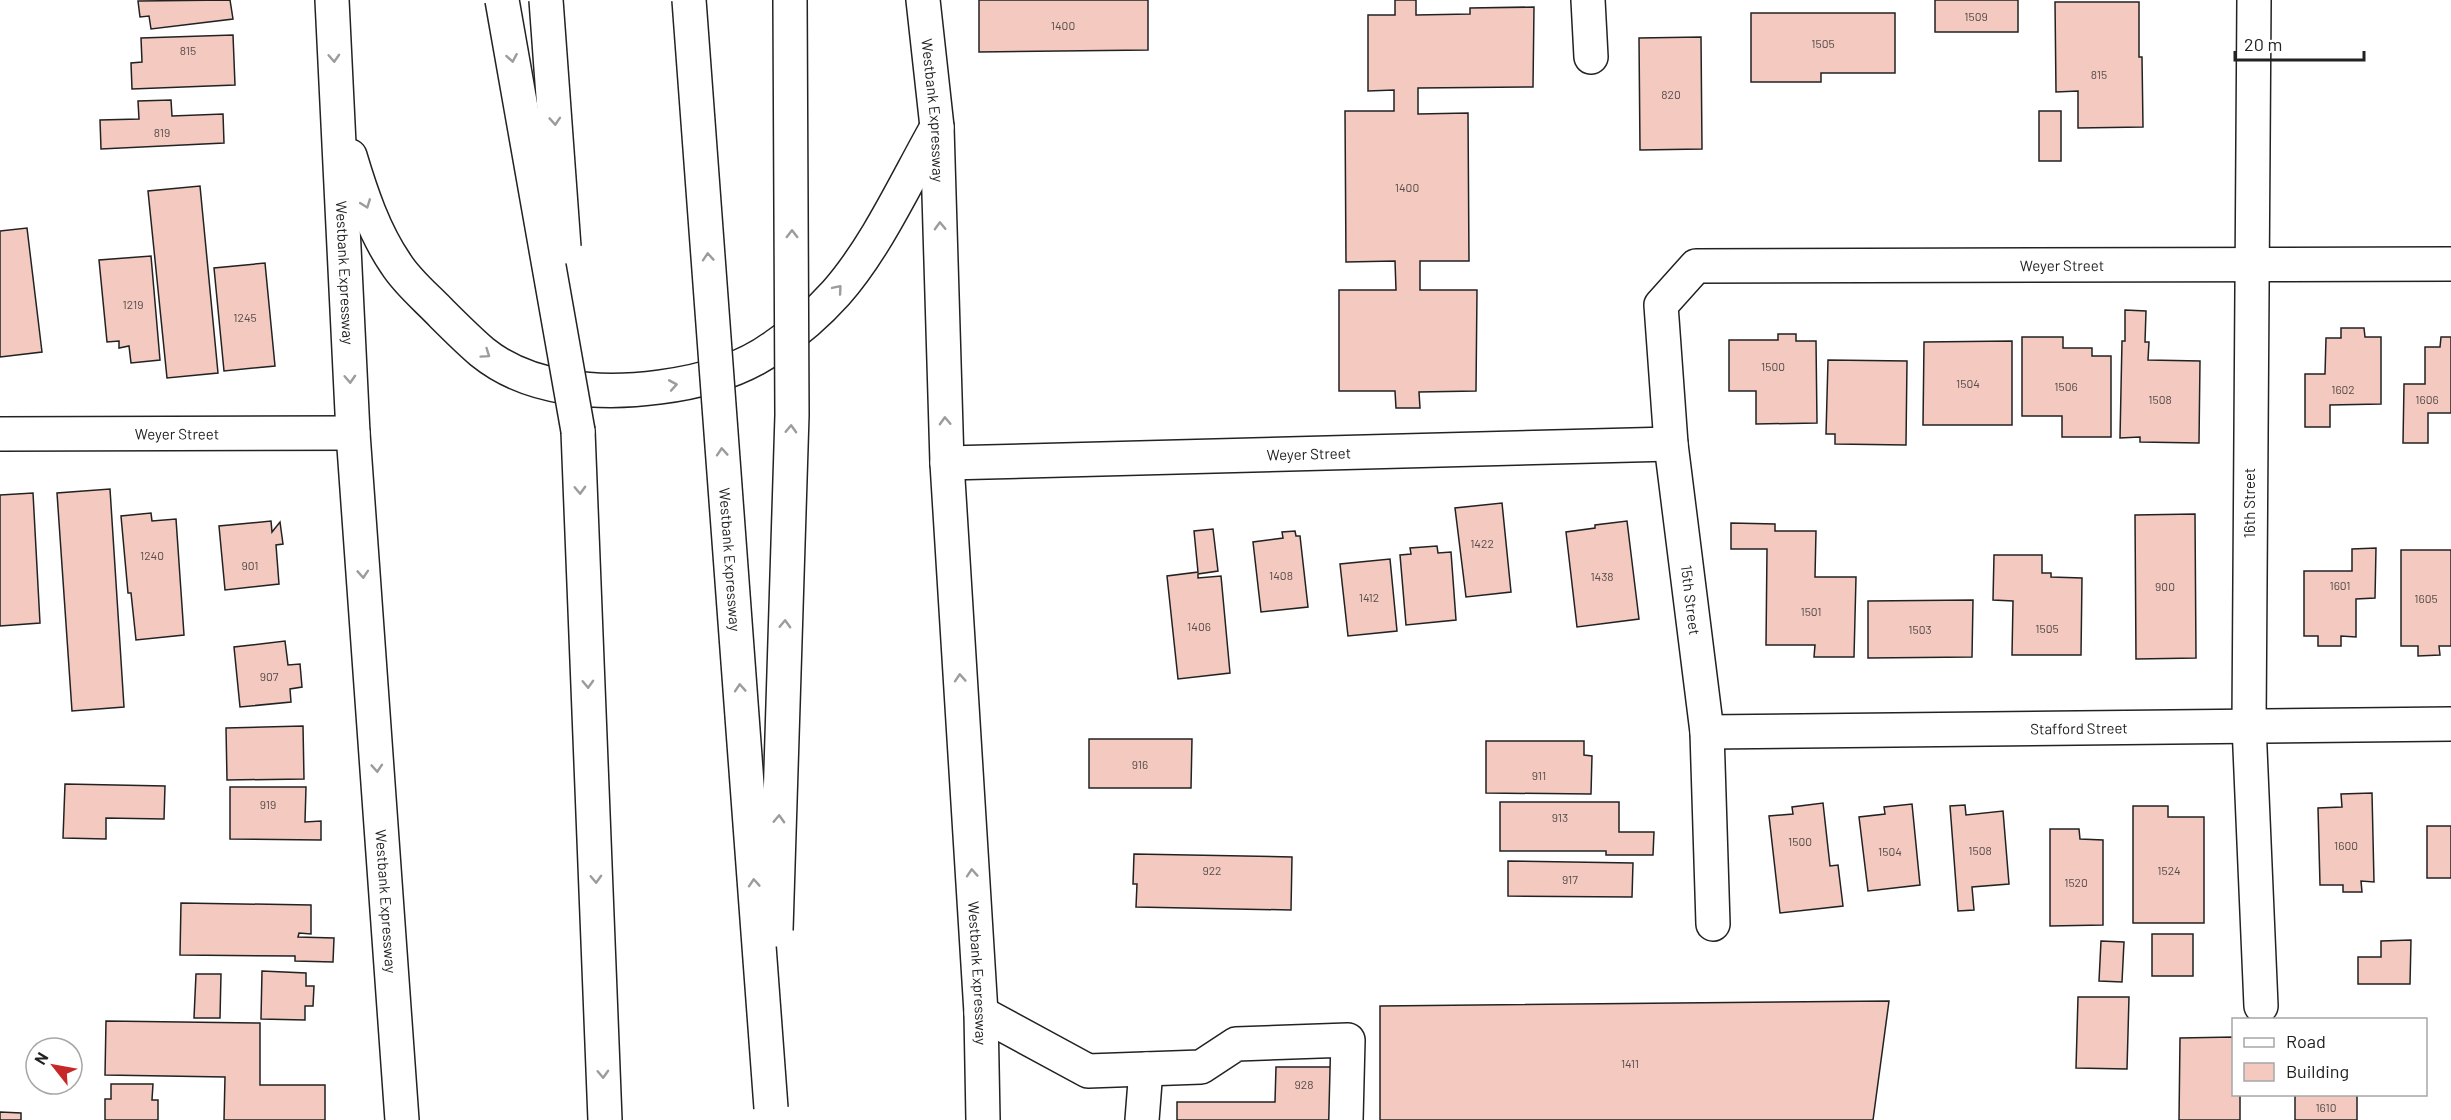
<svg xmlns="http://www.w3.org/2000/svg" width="2451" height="1120" viewBox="0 0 2451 1120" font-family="Barlow,sans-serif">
<rect width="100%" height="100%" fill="#fff"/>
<path fill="#f3c9c0" stroke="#222" stroke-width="1.5" d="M230 0 233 19 151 29 149 16 140 17 138 1Z
M979 0H1148V50L979 52Z
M1395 0H1416V15L1470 14V8L1534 7 1533 87 1418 88V114L1468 113 1469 261H1420V290H1477L1476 391 1419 392 1420 408H1396L1395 391H1339V290H1396L1395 261 1346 262 1345 111H1394V90L1368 91V15H1395Z
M1935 0H2018V32H1935Z
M2055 2H2139V57H2142L2143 127 2078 128V91L2056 92Z
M1751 13H1895V73H1821V82H1751Z
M233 35 235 85 132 89 131 63 142 62 141 38Z
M1701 37 1702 149 1640 150 1639 38Z
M171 100 172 116 223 114 224 143 101 149 100 120 139 119 138 101Z
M2039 111H2061V161H2039Z
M200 186 218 373 167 378 148 191Z
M27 228 42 352 0 357V231Z
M151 256 160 360 131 363 129 346 119 348V341L107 342 99 260Z
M265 263 275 366 224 371 214 268Z
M2125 310 2146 311 2145 342H2149L2148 360 2200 361 2199 443 2140 442V437L2120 438 2122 341H2125Z
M2341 328H2364L2365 337H2381V404L2330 405V427H2305V374H2325L2326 338H2341Z
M1778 334H1796V341H1816L1817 423 1756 424V391H1729V340H1778Z
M2022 337H2063V348H2092V356H2111V437H2062V416H2022Z
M2441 337H2451V413H2428V443H2403L2404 384H2425V347H2440Z
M2012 341V425H1923L1924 342Z
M1828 360 1907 361 1906 445 1835 444V434H1826Z
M110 489 124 707 72 711 57 493Z
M33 493 40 623 0 626V495Z
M1502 503 1511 592 1466 597 1455 508Z
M151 513 152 521 176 519 184 635 136 640 131 593H128L121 516Z
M2195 514 2196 658 2136 659 2135 515Z
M271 521 272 532 280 522 283 544 276 545 279 584 225 590 219 526Z
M1627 521 1639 619 1577 627 1566 532 1595 528V525Z
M1731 523 1775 524V531H1816L1815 577H1856L1854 657H1814L1815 645H1766L1767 549H1731Z
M1213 529 1218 571 1198 574V578L1221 576 1230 673 1178 679 1167 576 1198 572 1194 531Z
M1295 531 1296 536H1300L1308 607 1261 612 1253 542 1283 538 1282 532Z
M1437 546 1438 553 1451 552 1456 620 1406 625 1400 555 1411 554 1410 548Z
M2376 548 2375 598 2356 599V637L2341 636V646H2318V636H2304V571H2352V549Z
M2401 550H2451V646H2439L2440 655 2418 656V646H2401Z
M1994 555H2042V573H2051V577L2082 578 2081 655H2012L2013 601 1993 600Z
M1390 559 1397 631 1348 636 1340 564Z
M1973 600 1972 657 1868 658V601Z
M285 641 288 665 300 664 302 687 290 689 291 702 240 707 234 647Z
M303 726 304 779 227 780 226 728Z
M1089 739H1192L1191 788H1089Z
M1486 741H1584V755L1592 756 1591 794 1486 793Z
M65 784 165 786 164 819 106 818V839L63 838Z
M230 787H306L305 822 321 821V840L230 839Z
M2372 793 2374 882 2361 881 2362 892H2343V885H2320L2318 808 2342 807 2341 794Z
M1500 802H1619V832H1654L1653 855H1606V851H1500Z
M1823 803 1830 866 1838 865 1843 906 1780 913 1769 816 1793 814 1792 807Z
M1912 804 1920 885 1868 891 1859 817 1885 814 1884 807Z
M1965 805 1966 815 2003 811 2009 884 1972 887 1974 910 1958 911 1950 806Z
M2133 806H2168V817H2204V923H2133Z
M2427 826H2451V878H2427Z
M2050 829H2079L2080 839 2103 840V925L2050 926Z
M1134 854 1292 857 1291 910 1136 907 1137 884H1133Z
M1508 861 1633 863 1632 897 1508 896Z
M181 903 311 905V934L299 933 298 937 334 938 333 962 295 961V956L180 955Z
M2152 934H2193V976H2152Z
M2411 940 2410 984H2358V957H2381V941Z
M2101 941 2124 942 2122 982 2099 981Z
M262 971 306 973V986H314L313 1006H305V1020L261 1019Z
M196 974H221L220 1018H194Z
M2078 997H2129L2127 1069 2076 1068Z
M1889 1001 1873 1120H1380V1006Z
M106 1021 260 1023V1085H325V1120H224L225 1077 105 1075Z
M2234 1037V1094H2240V1120H2179L2180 1038Z
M1276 1067H1333V1120H1177V1102H1275Z
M111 1084H153L152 1100H158V1120H105V1099H111Z
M2295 1094H2357V1120H2295Z
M0 1112 21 1113V1120H0Z"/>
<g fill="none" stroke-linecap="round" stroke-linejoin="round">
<g stroke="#222" stroke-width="36">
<g id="minor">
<path d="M1588 0 1591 57"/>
<path d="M2254 0 2249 725 2261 1006"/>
<path id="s1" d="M0 434 353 433"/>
<path id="s2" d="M947 463 1671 444"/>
<path id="s3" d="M1707 732 2451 724"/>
<path id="s4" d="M1713 924 1707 732 1671 444 1661 305 1696 266 2451 264"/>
<path d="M981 1013 1088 1071 1201 1067 1236 1044 1348 1040 1346 1120"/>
<path d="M1142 1120 1146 1069"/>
</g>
</g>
<g stroke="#222" stroke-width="36">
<g id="major">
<path id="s5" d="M332 0 353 433 402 1120"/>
<path id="s6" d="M923 0 937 127 947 463 981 1013 983 1120"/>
<path d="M350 156C361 193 374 232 396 264 408 283 427 298 442 314 455 327 468 340 482 352 530 391 601 395 660 387 700 382 741 371 774 347 796 332 818 313 836 293 876 248 907 180 937 127"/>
</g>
</g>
<g stroke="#222" stroke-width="36">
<path id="highway" d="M578 431 605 1120"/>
</g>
<use href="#minor" stroke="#fff" stroke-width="33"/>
<use href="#major" stroke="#fff" stroke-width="33"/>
<use href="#highway" stroke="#fff" stroke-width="33"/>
<g stroke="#222" stroke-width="36" stroke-linecap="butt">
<g id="highway-bridge">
<path d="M502 0 578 431"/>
<path d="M546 0 564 247"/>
<path id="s7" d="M689 0 771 1108"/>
<path d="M776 930 792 415 790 0"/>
</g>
</g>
<use href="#highway-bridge" stroke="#fff" stroke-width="33"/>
</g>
<defs><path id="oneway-chevron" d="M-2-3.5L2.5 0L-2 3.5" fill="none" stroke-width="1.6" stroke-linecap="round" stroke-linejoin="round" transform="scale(1.5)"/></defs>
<g stroke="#9c9c9c">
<use href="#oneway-chevron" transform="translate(334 58) rotate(87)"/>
<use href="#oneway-chevron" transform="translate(512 58) rotate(80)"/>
<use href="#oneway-chevron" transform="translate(555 121) rotate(86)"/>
<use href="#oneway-chevron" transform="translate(366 204) rotate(69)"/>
<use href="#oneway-chevron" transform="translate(940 226) rotate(-92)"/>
<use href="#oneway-chevron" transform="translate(792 234) rotate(-90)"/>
<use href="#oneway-chevron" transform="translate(708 257) rotate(-94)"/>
<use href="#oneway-chevron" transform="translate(838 289) rotate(-50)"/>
<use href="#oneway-chevron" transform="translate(486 354) rotate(35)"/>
<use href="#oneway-chevron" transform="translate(350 379) rotate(87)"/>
<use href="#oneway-chevron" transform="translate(673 385) rotate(-10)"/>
<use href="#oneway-chevron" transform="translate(945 421) rotate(-92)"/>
<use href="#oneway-chevron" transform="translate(791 429) rotate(-88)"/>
<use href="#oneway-chevron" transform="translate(722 452) rotate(-94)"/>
<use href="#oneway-chevron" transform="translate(580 490) rotate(88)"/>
<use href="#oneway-chevron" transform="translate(363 574) rotate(86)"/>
<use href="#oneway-chevron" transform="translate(785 624) rotate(-88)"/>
<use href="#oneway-chevron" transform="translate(960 678) rotate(-94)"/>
<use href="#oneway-chevron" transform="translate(588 684) rotate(88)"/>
<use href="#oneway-chevron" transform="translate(740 688) rotate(-94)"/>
<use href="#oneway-chevron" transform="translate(377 768) rotate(86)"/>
<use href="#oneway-chevron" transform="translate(779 819) rotate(-88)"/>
<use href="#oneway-chevron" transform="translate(972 873) rotate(-94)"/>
<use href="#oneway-chevron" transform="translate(596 879) rotate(88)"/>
<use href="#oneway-chevron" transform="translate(754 883) rotate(-94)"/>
<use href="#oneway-chevron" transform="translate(603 1074) rotate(88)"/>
</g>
<g text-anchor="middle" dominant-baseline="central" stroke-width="4.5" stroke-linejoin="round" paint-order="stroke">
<g font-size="12" fill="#564c4a">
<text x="1976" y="16">1509</text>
<text x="1063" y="25">1400</text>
<text x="1823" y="43">1505</text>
<text x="188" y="50">815</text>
<text x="2099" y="74">815</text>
<text x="1671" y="94">820</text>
<text x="162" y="132">819</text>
<text x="1407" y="187">1400</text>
<text x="133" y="304">1219</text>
<text x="245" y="317">1245</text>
<text x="1773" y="366">1500</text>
<text x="1968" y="383">1504</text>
<text x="2066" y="386">1506</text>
<text x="2343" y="389">1602</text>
<text x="2160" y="399">1508</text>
<text x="2427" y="399">1606</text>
<text x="1482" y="543">1422</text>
<text x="152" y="555">1240</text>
<text x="250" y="565">901</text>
<text x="1281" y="575">1408</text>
<text x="1602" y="576">1438</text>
<text x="2340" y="585">1601</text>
<text x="2165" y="586">900</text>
<text x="1369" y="597">1412</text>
<text x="2426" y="598">1605</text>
<text x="1811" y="611">1501</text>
<text x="1199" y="626">1406</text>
<text x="2047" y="628">1505</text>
<text x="1920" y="629">1503</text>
<text x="269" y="676">907</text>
<text x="1140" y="764">916</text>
<text x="1539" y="775">911</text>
<text x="268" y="804">919</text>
<text x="1560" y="817">913</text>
<text x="1800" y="841">1500</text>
<text x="2346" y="845">1600</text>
<text x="1980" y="850">1508</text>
<text x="1890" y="851">1504</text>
<text x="1212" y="870">922</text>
<text x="2169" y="870">1524</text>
<text x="1570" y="879">917</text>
<text x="2076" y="882">1520</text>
<text x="1630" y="1063">1411</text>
<text x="1304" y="1084">928</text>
<text x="2326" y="1107">1610</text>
</g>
<g font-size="15" fill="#222" stroke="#fff">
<text stroke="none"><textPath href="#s6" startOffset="111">Westbank Expressway</textPath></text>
<text stroke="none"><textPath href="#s4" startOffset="1040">Weyer Street</textPath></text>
<text stroke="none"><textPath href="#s5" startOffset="273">Westbank Expressway</textPath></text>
<text stroke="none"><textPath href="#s1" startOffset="177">Weyer Street</textPath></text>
<text stroke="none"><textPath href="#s2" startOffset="362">Weyer Street</textPath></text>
<text transform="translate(2249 503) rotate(-90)">16th Street</text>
<text stroke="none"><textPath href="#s7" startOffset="561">Westbank Expressway</textPath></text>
<text transform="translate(1691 600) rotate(83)">15th Street</text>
<text stroke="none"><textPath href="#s3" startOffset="372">Stafford Street</textPath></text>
<text stroke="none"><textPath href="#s5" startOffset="903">Westbank Expressway</textPath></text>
<text stroke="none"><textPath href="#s6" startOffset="975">Westbank Expressway</textPath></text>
</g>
</g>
<rect x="2232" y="1018" width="195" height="78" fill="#ffffff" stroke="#a7a7a7" stroke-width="1.5"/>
<rect x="2244" y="1038" width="30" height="9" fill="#ffffff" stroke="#a7a7a7" stroke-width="1.5"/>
<text x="2286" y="1048" font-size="18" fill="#222222">Road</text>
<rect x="2244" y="1063" width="30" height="18" fill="#f3c9c0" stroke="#a7a7a7" stroke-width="1.5"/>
<text x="2286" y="1078" font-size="18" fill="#222222">Building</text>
<g transform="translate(54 1066) rotate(301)"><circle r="28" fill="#ffffff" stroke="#a7a7a7" stroke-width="1.5"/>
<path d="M0-4.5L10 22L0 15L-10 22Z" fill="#c62828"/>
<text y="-9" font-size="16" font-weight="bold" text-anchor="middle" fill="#222222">N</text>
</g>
<path d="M2235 51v9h129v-9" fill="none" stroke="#222222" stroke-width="3"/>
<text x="2244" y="51" font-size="18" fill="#222222" stroke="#ffffff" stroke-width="4.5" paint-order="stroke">20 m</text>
</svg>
